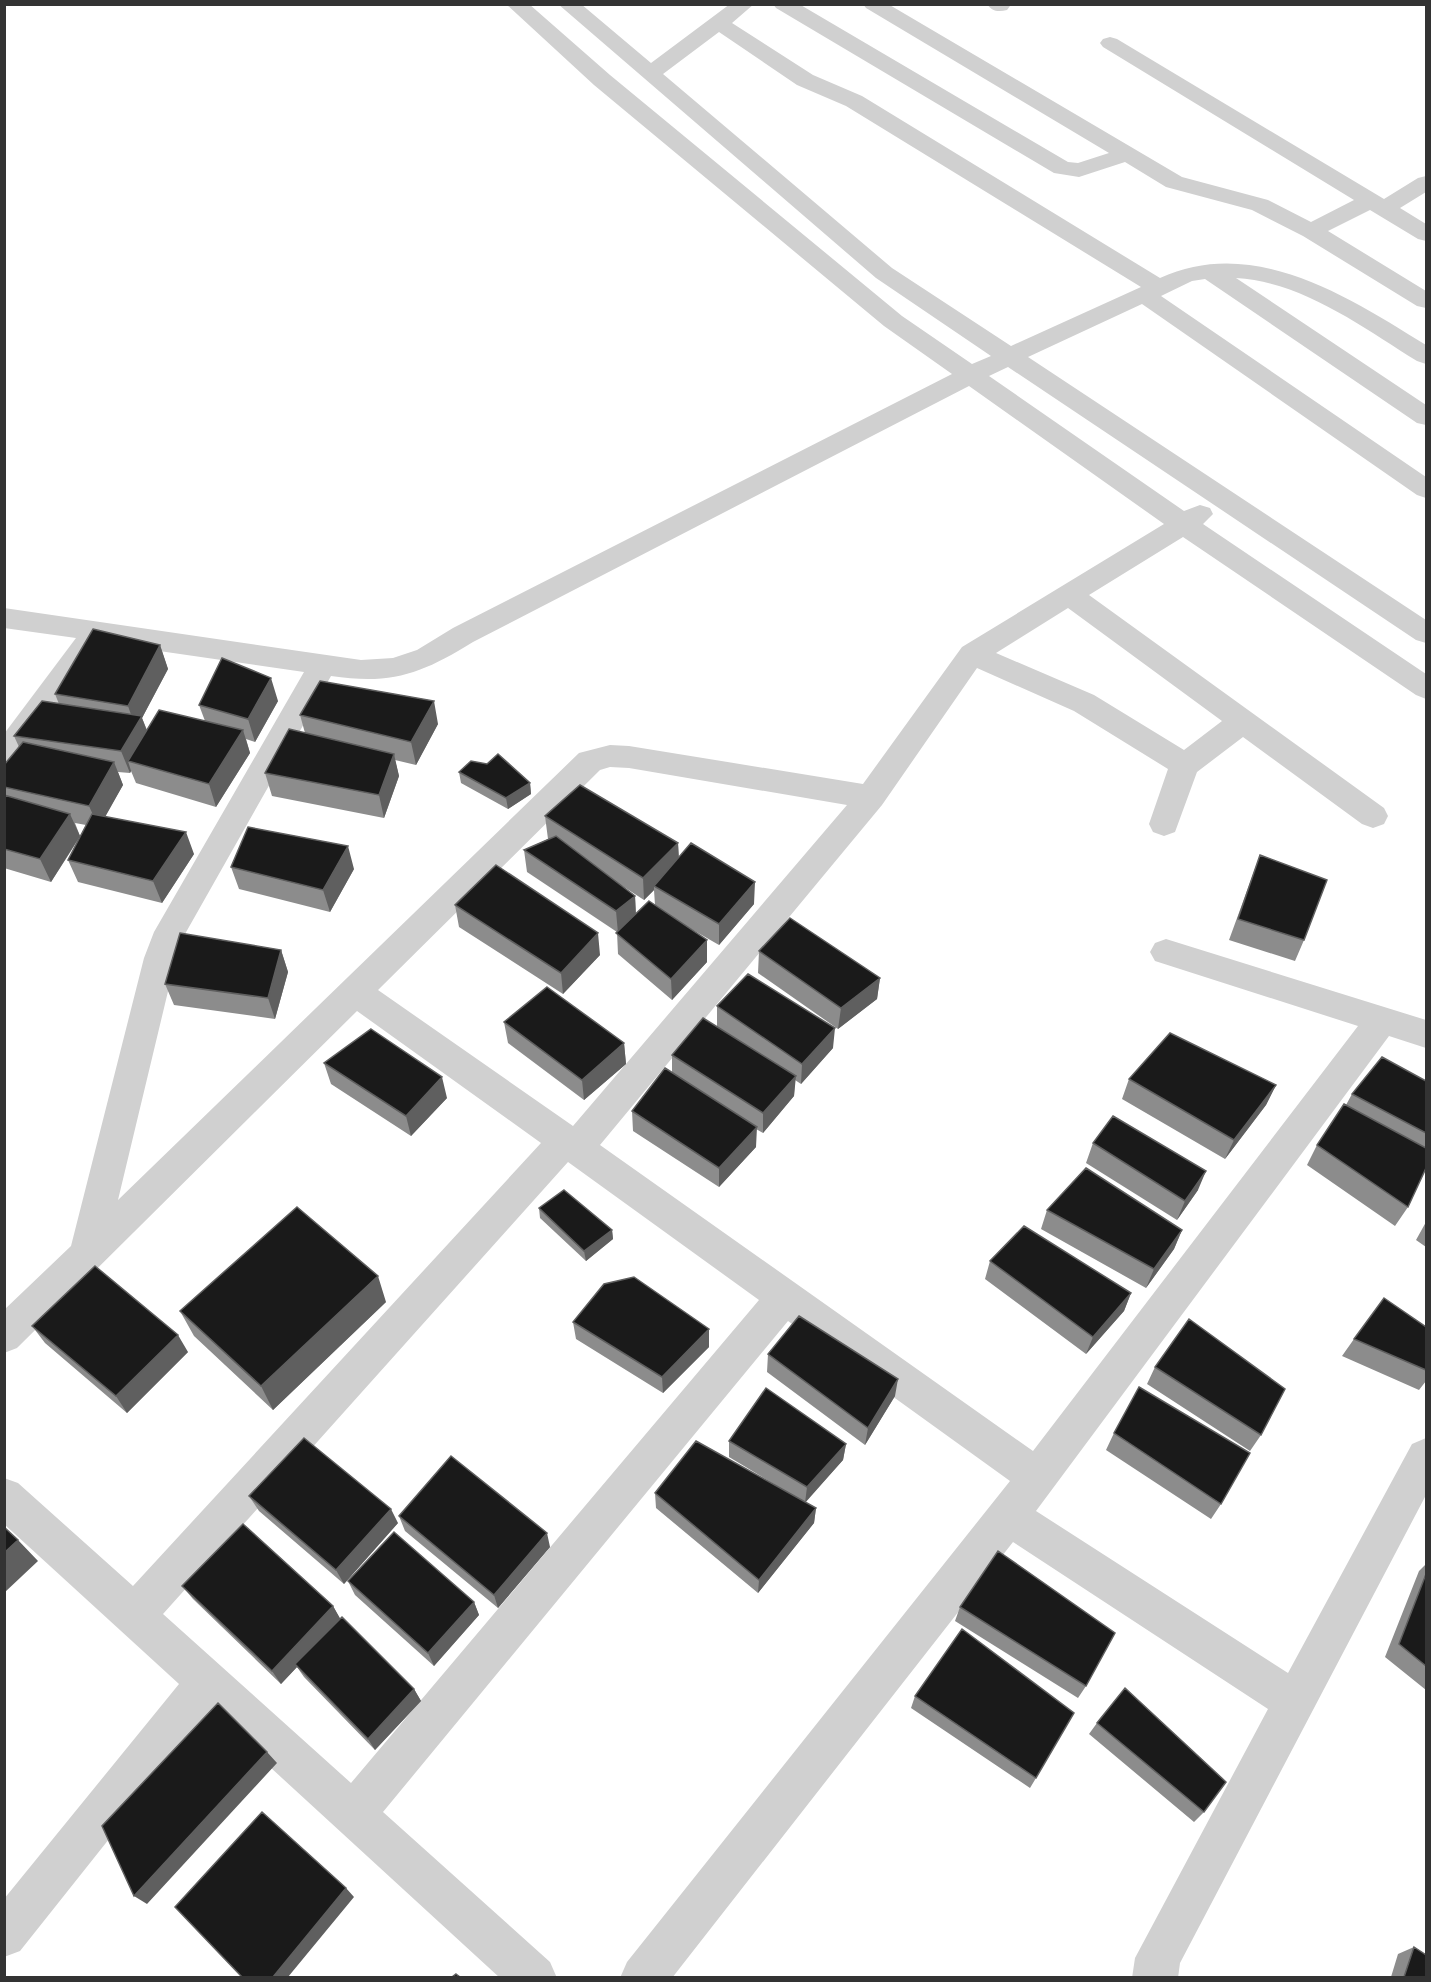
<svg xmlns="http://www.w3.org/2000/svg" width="1431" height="1982" viewBox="0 0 1431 1982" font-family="'Fira Sans Condensed',sans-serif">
<rect width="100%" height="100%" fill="#fff"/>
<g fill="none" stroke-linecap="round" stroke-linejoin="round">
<path fill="#d0d0d0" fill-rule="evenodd" d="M506 4H529L610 75 902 316 972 364 991 356 876 278 558 4H581L651 63 730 4H754L732 23 813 75 862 96 1160 278C1254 235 1348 297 1426 345V364L1417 361C1362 327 1303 282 1236 278L1426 405V425L1417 423 1205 279 1192 281 1161 296 1426 477V498L1417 495 1142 304 1028 357 1426 620V643L1416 640 1008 367 989 376 1184 511 1200 505 1210 508 1213 514 1203 524 1426 674V699L1416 695 1183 537 1089 595 1384 808 1388 816 1384 824 1373 828 1362 824 1243 737 1197 772 1175 832 1164 836 1153 832 1149 824 1168 769 1074 711 977 668 882 805 600 1145 1033 1451 1358 1026 1155 961 1150 952 1155 943 1166 939 1426 1020V1048L1389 1036 1036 1511 1288 1673 1412 1444 1426 1438V1495L1180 1963 1178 1978H1132L1135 1958 1268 1709 1013 1542 672 1978H620L627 1962 1010 1481 788 1321 383 1812 550 1962 557 1978H500L210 1712 20 1951 4 1957V1899L179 1684 4 1524V1478L18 1483 133 1586 541 1143 357 1011 17 1348 4 1353V1310L71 1246 144 958 154 932 304 672 104 643 15 765 4 768V734L76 638 4 628V608L361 660 393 658 417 650 453 628 952 374 884 326 594 85ZM719 32 797 85 846 106 1141 287 1011 346 892 268 663 74ZM969 386 1164 524 962 647 863 784 629 746 610 745 579 753 118 1200 176 958 185 934 331 676C392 685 421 674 473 642ZM1068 608 1222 721 1184 750 1094 695 996 653ZM610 767 629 768 847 805 573 1126 378 990 600 770ZM568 1162 759 1300 351 1783 163 1614Z
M773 4H799L1068 162 1078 163 1109 153 866 8 863 4H888L1182 177 1268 200 1311 222 1354 200 1103 47 1100 43 1103 39 1110 37 1117 39 1384 199 1418 178 1426 176V192L1400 208 1426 224V241L1418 239 1370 210 1328 231 1426 291V308L1417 306 1303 236 1252 210 1166 187 1125 162 1079 177 1054 173 776 8Z
M987 4H1009L1010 6 1007 10C999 12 992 12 987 4Z"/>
</g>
<path fill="#8c8c8c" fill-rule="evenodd" d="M160 645 168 669 142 718 147 730 205 721 199 705 278 701 255 742 246 739 250 753 216 807 136 783 131 771 130 773 118 772 123 785 105 816 194 854 162 903 78 882 68 860 78 840 51 882 4 868V765L19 747 14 736 59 704 55 694ZM75 823 86 825 80 836Z
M300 715 438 724 416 765 395 760 399 776 384 818 272 796 265 773 305 733Z
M459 772 530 783 531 794 508 809 461 783Z
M545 816 678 843 679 857 754 904 719 945 686 926 707 962 672 1000 618 954 617 932 527 872 524 850 548 839ZM621 885 644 900 654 890 655 905 636 914 635 896Z
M1260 855 1304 940 1295 961 1229 940Z
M231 867 354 869 330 912 239 889Z
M455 905 600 955 563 994 459 927Z
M281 950 288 972 275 1019 174 1005 165 984Z
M759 951 880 978 877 999 838 1029 758 973Z
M717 1006 833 1048 801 1084 795 1080 794 1096 763 1133 756 1129V1147L719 1187 633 1131 632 1111 672 1073V1055L717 1027Z
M504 1022 624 1043 626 1064 584 1100 508 1043Z
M324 1063 447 1098 411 1136 331 1084Z
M1129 1079 1276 1085 1266 1105 1225 1159 1122 1099Z
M1426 1081V1168L1408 1207 1395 1226 1307 1165 1317 1145 1346 1105 1352 1094Z
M1093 1143 1198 1190 1177 1220 1086 1163Z
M539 1208 612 1230 613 1239 586 1261 540 1218Z
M1047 1210 1182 1230 1174 1249 1146 1288 1041 1229Z
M1426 1222V1247L1416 1240Z
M990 1261 1131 1293 1124 1311 1086 1354 985 1279Z
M386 1302 273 1410 194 1336 180 1311Z
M573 1322 709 1347 663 1393 576 1339Z
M32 1326 188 1352 127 1413 45 1343Z
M1426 1327V1381L1419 1390 1342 1356 1354 1339Z
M768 1354 895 1396 865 1445 767 1372Z
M1155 1367 1261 1435 1250 1451 1147 1384Z
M1114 1433 1221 1504 1211 1519 1106 1450Z
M729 1441 846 1444 843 1460 805 1502 816 1508 814 1523 758 1593 656 1508 655 1493 787 1492 729 1457Z
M249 1496 398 1523 344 1584 259 1511Z
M399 1516 550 1547 498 1608 405 1531Z
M1426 1564V1690L1385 1657 1419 1571Z
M348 1581 474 1602 479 1615 434 1666 355 1595Z
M182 1586 333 1606 340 1619 414 1689 421 1701 375 1750 304 1677 297 1667 281 1684 193 1599Z
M960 1607 1086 1686 1078 1698 955 1621Z
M915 1696 1036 1778 1030 1788 911 1708Z
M1097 1723 1204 1812 1194 1822 1089 1734Z
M1414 1947 1426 1977H1391L1398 1954Z"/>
<path fill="#5f5f5f" d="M160 645 168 669 142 718 150 739 128 761 131 771 130 773 121 751 135 726 128 706Z
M271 678 278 701 255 742 248 719Z
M434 701 438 724 416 765 411 742Z
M243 730 250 753 216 807 209 784Z
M394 754 399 776 384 818 379 795Z
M114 762 123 785 99 828 89 806Z
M530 783 531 794 508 809 506 798Z
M70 814 80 836 51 882 40 859Z
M186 832 194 854 162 903 153 881Z
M678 843 679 865 654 886V890L644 900 643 878Z
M348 846 354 869 330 912 323 890Z
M755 882 754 904 719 945V924Z
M635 896 636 918 618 933 616 911Z
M598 933 600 955 563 994 561 973Z
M707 940V962L672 1000 671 979Z
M281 950 288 972 275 1019 268 998Z
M880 978 877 999 838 1029 841 1008Z
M835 1028 833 1048 801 1084 802 1064Z
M624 1043 626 1064 584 1100 582 1080Z
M796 1076 794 1096 763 1133V1113Z
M442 1077 447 1098 411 1136 406 1116Z
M1276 1085 1266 1105 1225 1159 1234 1140Z
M757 1127 756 1147 719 1187V1168Z
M1206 1171 1198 1190 1177 1220 1185 1201Z
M612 1230 613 1239 586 1261 584 1251Z
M1182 1230 1174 1249 1146 1288 1154 1269Z
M378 1276 386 1302 273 1410 261 1386Z
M1131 1293 1124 1311 1086 1354 1093 1337Z
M709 1329V1347L663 1393 662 1377Z
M178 1335 188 1352 127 1413 116 1396Z
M898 1379 895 1396 865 1445 868 1428Z
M846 1444 843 1460 805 1503 807 1487Z
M816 1508 814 1523 758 1593 759 1580Z
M391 1509 398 1523 344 1584 336 1570Z
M547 1533 550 1547 498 1608 494 1595Z
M18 1540 38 1561 4 1593V1553Z
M474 1602 479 1615 434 1666 428 1653Z
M333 1606 341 1620 295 1664 297 1667 281 1684 272 1671Z
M414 1689 421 1701 375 1750 368 1739Z
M267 1752 277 1763 147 1904 134 1896Z
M346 1888 354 1897 288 1977H273Z"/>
<path fill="#1a1a1a" stroke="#5f5f5f" stroke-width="1.5" d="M93 629 160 645 128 706 55 694Z
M222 658 271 678 248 719 199 705Z
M320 681 434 701 411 742 300 715Z
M42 701 142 716 121 751 14 736Z
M159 710 243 730 209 784 128 761Z
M289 729 394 754 379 795 265 773Z
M23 742 114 762 89 806 4 787V765Z
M498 754 530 783 506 798 459 772 471 761 487 764Z
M580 785 678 843 643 878 545 816Z
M4 795 70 814 40 859 4 849Z
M92 814 186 832 153 881 68 860Z
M248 827 348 846 323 890 231 867Z
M556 836 635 896 616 911 524 850Z
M691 843 755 882 719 924 654 886Z
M1260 855 1327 880 1304 940 1238 919Z
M496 865 598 933 561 973 455 905Z
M649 901 707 940 671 979 616 933Z
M790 918 880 978 841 1008 759 951Z
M180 933 281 950 268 998 165 984Z
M748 974 835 1028 802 1064 717 1006Z
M547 987 624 1043 582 1080 504 1022Z
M703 1018 796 1076 763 1113 672 1055Z
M371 1029 442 1077 406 1116 324 1063Z
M1170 1033 1276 1085 1234 1140 1129 1079Z
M1382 1057 1426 1081V1133L1352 1094Z
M665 1068 757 1127 719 1168 632 1111Z
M1344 1104 1426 1148V1168L1408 1207 1317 1145Z
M1113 1116 1206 1171 1185 1201 1093 1143Z
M1086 1168 1182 1230 1154 1269 1047 1210Z
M564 1190 612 1230 584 1251 539 1208Z
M297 1207 378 1276 261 1386 180 1311Z
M1024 1226 1131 1293 1093 1337 990 1261Z
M95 1266 178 1335 116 1396 32 1326Z
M634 1277 709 1329 662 1377 573 1322 604 1284Z
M1384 1298 1426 1327V1370L1354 1339Z
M799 1316 898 1379 868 1428 768 1354Z
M1189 1319 1285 1389 1261 1435 1155 1367Z
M1139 1387 1250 1453 1221 1504 1114 1433Z
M766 1388 846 1444 807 1487 729 1441Z
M304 1438 391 1509 336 1570 249 1496Z
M696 1441 816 1508 759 1580 655 1493Z
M451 1456 547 1533 494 1595 399 1516Z
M243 1524 333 1606 272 1671 182 1586Z
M4 1527 18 1540 4 1553Z
M394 1532 474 1602 428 1653 348 1581Z
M998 1551 1115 1633 1086 1686 960 1607Z
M1426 1574V1666L1399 1644Z
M342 1617 414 1689 368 1739 295 1664Z
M962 1629 1074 1713 1036 1778 915 1696Z
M1125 1688 1226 1782 1204 1812 1097 1723Z
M218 1703 267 1752 134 1896 102 1826Z
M262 1812 346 1888 273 1977H242L175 1907Z
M1414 1947 1426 1955V1977H1404Z
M456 1974 460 1977H452Z"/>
<rect width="1431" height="1982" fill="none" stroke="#333333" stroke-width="12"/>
</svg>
